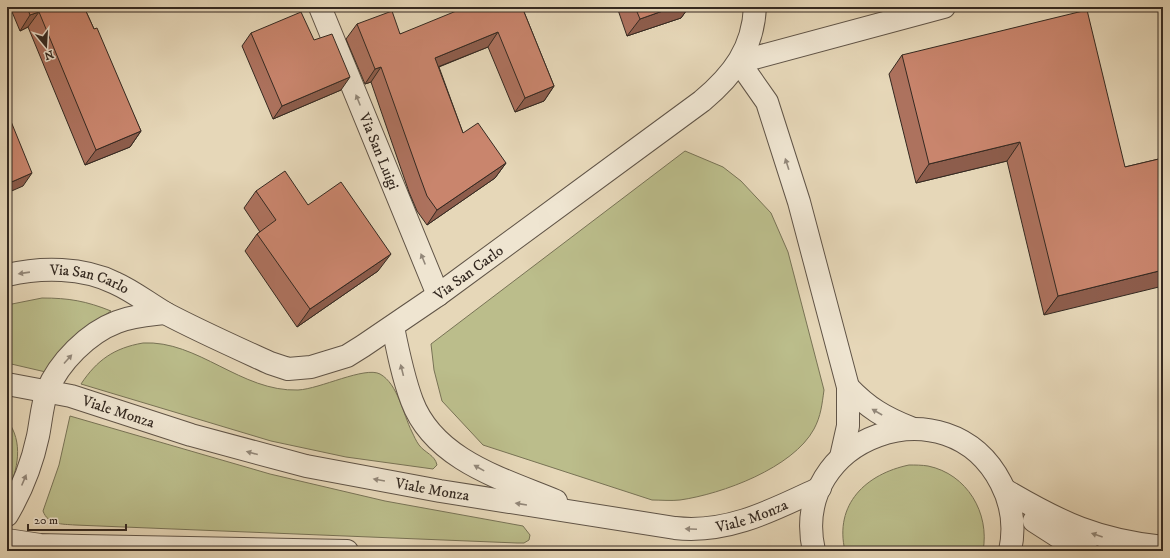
<svg xmlns="http://www.w3.org/2000/svg" width="1170" height="558" viewBox="0 0 1170 558" font-family="'IM FELL DW Pica',serif">
<rect width="100%" height="100%" fill="#e6d7b8"/>
<filter id="stains"><feTurbulence type="fractalNoise" baseFrequency=".005" numOctaves="4"/><feColorMatrix values="0 0 0 0 .2 0 0 0 0 .09 0 0 0 0 .02 0 0 0 .5 -.17"/></filter>
<radialGradient id="worn" r=".72"><stop offset=".6" stop-color="#630" stop-opacity="0"/><stop offset="1" stop-color="#630" stop-opacity=".3"/></radialGradient>
<path fill="#bbbd8b" stroke="#787356" d="M685 151 723 167 741 181 771 213 788 252 824 390C822 404 821 416 814 429 793 468 722 494 680 500 671 501 661 500 652 500L483 445 442 401 434 370 431 344Z
M42 298C69 298 86 301 111 311L96 321 50 373 7 363V305Z
M143 343C198 340 241 392 298 390 320 389 365 366 380 374 398 384 403 414 412 432 414 436 416 441 419 445 425 453 435 455 437 465L433 469 346 457 271 441 81 384C97 360 114 348 143 343Z
M70 416 270 474 385 501 523 526 530 535 529 540 524 543H517L75 525C62 524 48 525 43 511L59 465Z
M7 420C24 442 18 470 7 493Z
M909 465C915 465 922 465 928 466 967 474 990 513 983 551H845C834 504 866 474 909 465Z"/>
<g fill="none" stroke-linecap="round" stroke-linejoin="round">
<g stroke="#605447" stroke-width="24">
<g id="minor">
<path id="s1" d="M320 7 438 295"/>
<path d="M739 62 767 102 799 202 848 387V426L841 457"/>
<path d="M739 62 944 7"/>
<path id="s2" d="M7 275C41 267 83 267 115 283 133 291 148 303 165 313 199 331 235 347 270 363L288 369 311 367 347 356 363 346 438 295 702 101C733 75 753 49 755 7"/>
<path d="M393 327C398 352 403 377 412 401 434 460 503 479 556 501"/>
<path id="s3" d="M7 384 71 396 191 435 306 466 440 491 675 528C728 534 773 510 820 488"/>
<path d="M848 387C868 408 885 418 911 428"/>
<path d="M1005 490C1061 523 1097 540 1163 547"/>
<path d="M7 515C22 490 32 464 38 436 41 421 42 405 47 391 59 362 88 333 117 322 132 316 148 315 165 313"/>
<path d="M1034 521 1062 539 1087 551"/>
<path d="M7 540 40 545 82 546 347 551"/>
<path d="M814 551C788 437 948 380 1001 483 1012 504 1015 528 1010 551"/>
</g>
</g>
<use href="#minor" stroke="#efe5d1" stroke-width="22"/>
</g>
<path fill="#ad725e" stroke="#342921" d="M10 7H84L94 29 141 131 130 147 85 165 28 27 20 31Z
M522 7 554 86 544 101 515 112 488 47 439 67 463 133 506 163 495 178 427 225 417 211 409 192 371 82 365 84 346 39 357 24 400 34Z
M617 7H689L681 18 627 36Z
M251 33 314 40 341 90 273 119 242 46Z
M902 55 1125 167 1163 158 1044 315 1007 161 916 183 889 74Z
M256 191 308 205 378 271 297 327 245 251 257 234 260 232 244 208Z"/>
<path fill="#8d5d4c" stroke="#342921" d="M674 7H689L681 18 627 36 640 19Z
M39 12 28 27 20 31 30 15Z
M498 32 488 47 425 72 435 58Z
M381 67 371 82 365 84 375 69Z
M350 77 341 90 273 119 282 106Z
M554 86 544 101 515 112 525 98Z
M141 131 130 147 85 165 96 150Z
M1020 142 1007 161 916 183 929 164Z
M506 163 495 178 427 225 437 210Z
M32 173 23 186 7 193V184Z
M391 254 378 271 297 327 310 309Z
M1163 270V286L1044 315 1058 296Z"/>
<path fill="#c9856d" stroke="#342921" d="M27 7H84L94 29 97 28 141 131 96 150 39 12 30 15Z
M466 7H522L554 86 525 98 498 32 435 58 463 133 478 123 506 163 437 210 427 196 420 177 381 67 375 69 357 24 392 11 400 34Z
M635 7H674L640 19Z
M1087 10 1125 167 1163 158V270L1058 296 1020 142 929 164 902 55Z
M301 12 314 40 332 34 350 77 282 106 251 33Z
M10 119 32 173 7 184V120Z
M285 171 308 205 341 182 391 254 310 309 257 234 276 220 256 191Z"/>
<defs><path id="oneway-solid" d="M-6-.8H1V-3.2L6.5 0L1 3.2V.8H-6Z"/></defs>
<g fill="#928779">
<use href="#oneway-solid" transform="translate(358 100) rotate(-112)"/>
<use href="#oneway-solid" transform="translate(787 164) rotate(-108)"/>
<use href="#oneway-solid" transform="translate(423 259) rotate(-112)"/>
<use href="#oneway-solid" transform="translate(24 273) rotate(172)"/>
<use href="#oneway-solid" transform="translate(68 359) rotate(-48)"/>
<use href="#oneway-solid" transform="translate(402 370) rotate(-104)"/>
<use href="#oneway-solid" transform="translate(877 412) rotate(-150)"/>
<use href="#oneway-solid" transform="translate(252 453) rotate(-165)"/>
<use href="#oneway-solid" transform="translate(479 468) rotate(-151)"/>
<use href="#oneway-solid" transform="translate(24 480) rotate(-67)"/>
<use href="#oneway-solid" transform="translate(379 480) rotate(-170)"/>
<use href="#oneway-solid" transform="translate(521 504) rotate(-171)"/>
<use href="#oneway-solid" transform="translate(691 529) rotate(-178)"/>
<use href="#oneway-solid" transform="translate(1097 535) rotate(-161)"/>
</g>
<g text-anchor="middle" dominant-baseline="central" stroke-width="3" stroke-linejoin="round" paint-order="stroke">
<g font-size="15" fill="#342921" stroke="#efe5d1">
<text stroke="none"><textPath href="#s1" startOffset="156">Via San Luigi</textPath></text>
<text stroke="none"><textPath href="#s2" startOffset="512">Via San Carlo</textPath></text>
<text stroke="none"><textPath href="#s2" startOffset="84">Via San Carlo</textPath></text>
<text stroke="none"><textPath href="#s3" startOffset="115">Viale Monza</textPath></text>
<text stroke="none"><textPath href="#s3" startOffset="439">Viale Monza</textPath></text>
<text stroke="none"><textPath href="#s3" startOffset="763">Viale Monza</textPath></text>
</g>
</g>
<rect width="1170" height="558" fill="none" stroke="#e6d7b8" stroke-width="24"/>
<rect x="8" y="8" width="1154" height="542" fill="none" stroke="#342921" stroke-width="2"/>
<rect x="12" y="12" width="1146" height="534" fill="none" stroke="#342921"/>
<g transform="translate(46 46) rotate(162)" stroke="#efe5d1" stroke-width="3" paint-order="stroke">
<path d="M0-3L7 15L0 10L-7 15Z" fill="#342921"/>
<text y="-6" font-size="11" font-weight="bold" text-anchor="middle" fill="#342921">N</text>
</g>
<path d="M28 524v6h98v-6" fill="none" stroke="#342921" stroke-width="2"/>
<text x="34" y="524" font-size="12" fill="#342921" stroke="#efe5d1" stroke-width="3" paint-order="stroke">20 m</text>
<rect width="100%" height="100%" filter="url(#stains)"/>
<rect width="100%" height="100%" fill="url(#worn)"/>
</svg>
